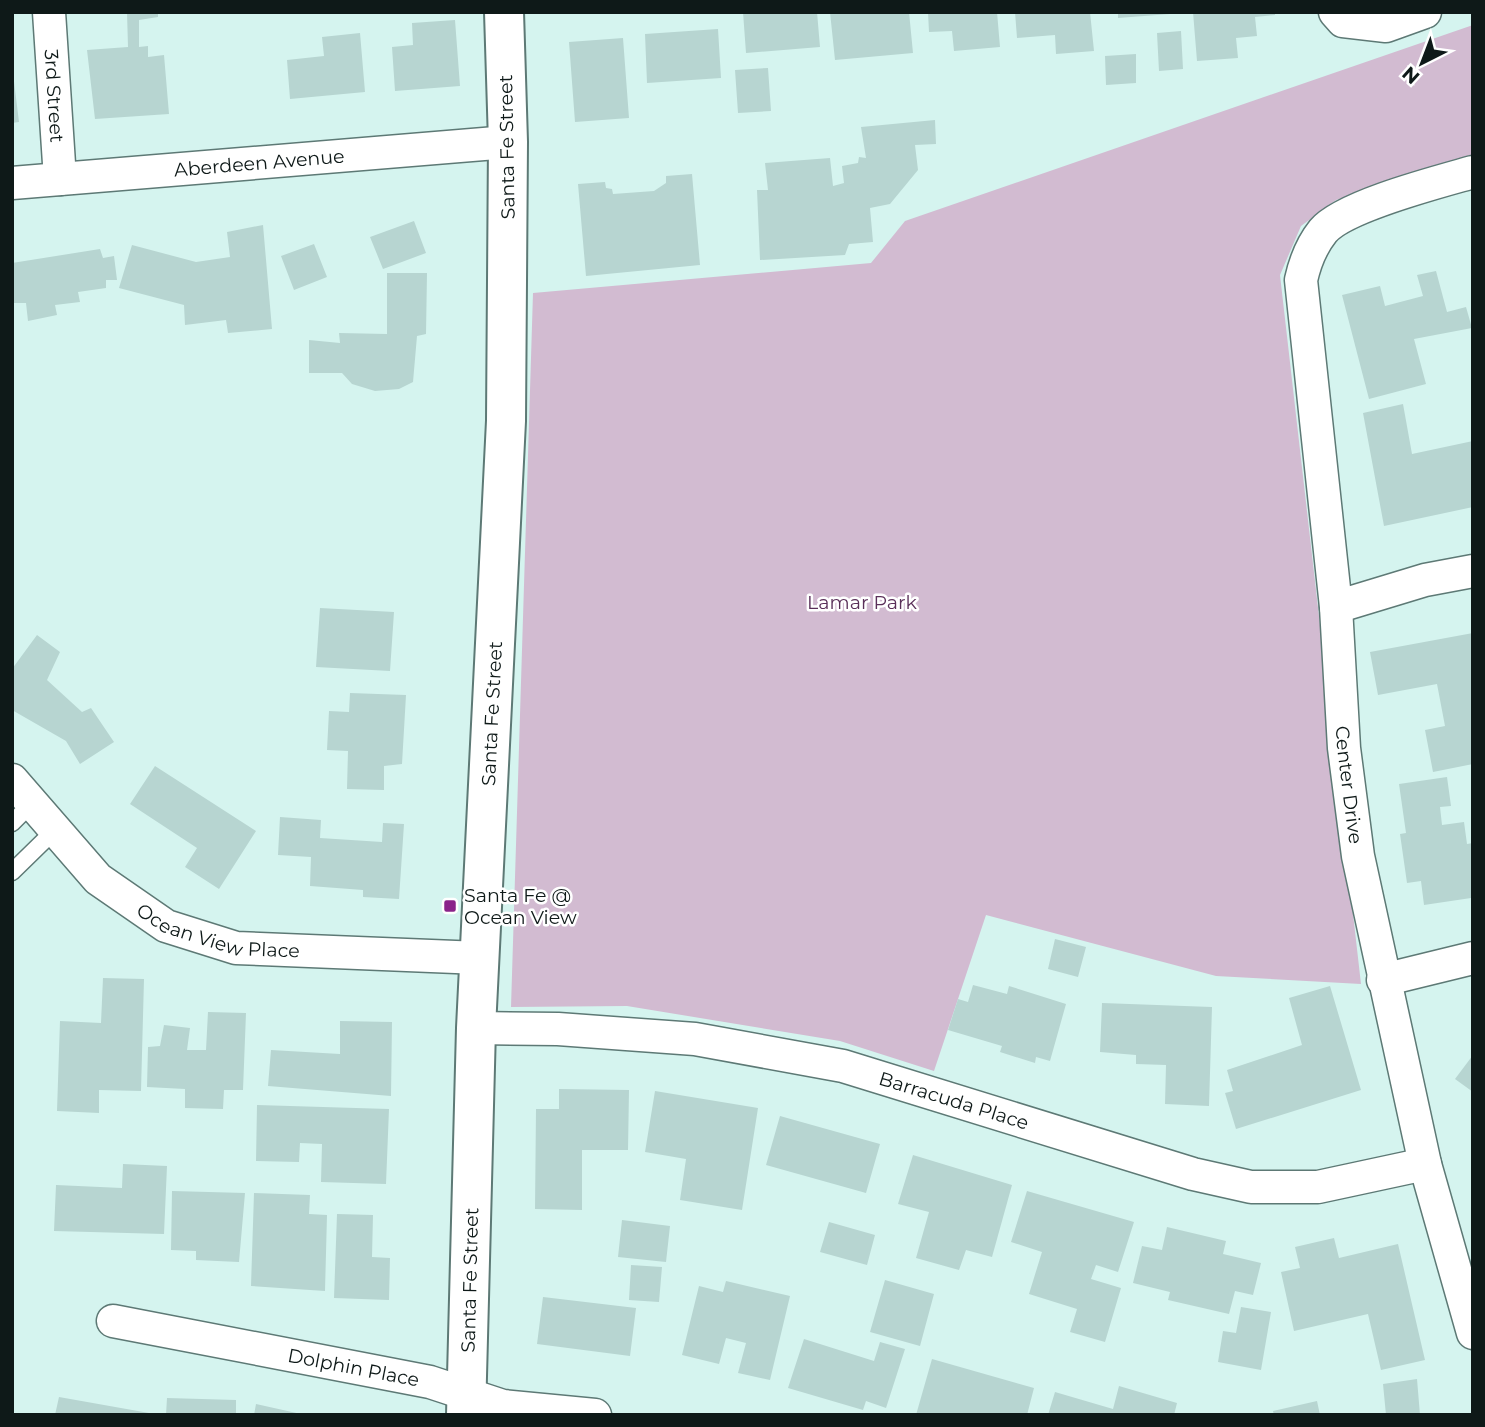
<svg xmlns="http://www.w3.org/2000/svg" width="1485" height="1427" viewBox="0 0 1485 1427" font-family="Montserrat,sans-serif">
<rect width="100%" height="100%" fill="#d5f4ef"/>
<path fill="#d2bbd1" d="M1473 25V156L1336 200 1301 226 1280 275 1361 984 1216 976 986 915 934 1071 840 1041 627 1006 511 1007 533 293 871 263 905 221Z"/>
<path fill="#b7d5d1" d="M127 12H158V17L139 20V47L148 46V57L164 55 169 114 95 119 87 50 128 47Z
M743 12H817L820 47 746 53Z
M830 12H909L913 53 835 60Z
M928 12H997L1000 47 954 51 952 31 929 32Z
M1015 12H1090L1094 51 1056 54 1055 35 1017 38Z
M1118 12H1170V14L1118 18Z
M1193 12H1275V15L1255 17 1257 36 1236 38 1238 58 1197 61Z
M455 20 460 86 395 91 392 47 413 45 412 23Z
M718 29 721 78 647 83 645 34Z
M1181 31 1183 69 1159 71 1157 33Z
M360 33 365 92 290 99 287 60 324 56 322 37Z
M623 38 629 118 575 122 569 42Z
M1136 54V83L1106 85 1105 56Z
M12 65 19 122 12 123Z
M768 68 771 111 738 113 735 70Z
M935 120 936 144 915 145 918 170 890 204 870 208 873 242 849 244 845 255 760 260 757 190H768L765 163 830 158 833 186 844 183 842 166 858 163 859 157 866 158 861 127Z
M692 174 700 265 586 276 578 184 605 182 606 188 612 189 613 194 654 191 666 183V176Z
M414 221 426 253 383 269 370 237Z
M263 225 272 329 228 333 226 320 185 325 184 305 119 288 132 245 196 262 230 257 227 232Z
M314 244 327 277 294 290 281 256Z
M100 249 103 258 114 256 117 280H106V288L78 292 80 302 55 305 57 315 28 321 26 303H12V263Z
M1436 271 1447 312 1466 307 1472 328 1414 339 1426 384 1369 399 1342 295 1380 286 1385 306 1423 296 1417 275Z
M387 273H427L426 334 417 336 413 382 399 389 375 391 352 384 342 373H309V340L340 343 339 333 387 334Z
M1403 404 1412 454 1473 441V507L1384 526 1363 413Z
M320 608 394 612 390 671 316 667Z
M1473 633V764L1433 772 1425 730 1445 726 1437 684 1378 695 1370 652Z
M37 635 60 652 47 680 82 712 91 708 114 742 80 764 66 741 12 710V669Z
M350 693 406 695 402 764 384 766V790L347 789 348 751 327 750 329 711 349 712Z
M155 766 256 831 219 889 185 867 197 848 130 804Z
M1447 777 1451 806 1440 807 1442 825 1464 822 1467 844 1473 843V890L1471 898 1424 905 1421 881 1407 883 1400 834 1406 833 1399 784Z
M280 817 321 820 320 838 382 842 383 823 404 824 399 899 363 897V890L310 886 311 857 278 855Z
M1055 939 1086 947 1078 977 1048 969Z
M103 978 144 979 141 1091 99 1090V1113L57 1111 60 1021 101 1023Z
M973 985 1007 994 1009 986 1066 1004 1050 1061 1036 1057 1035 1063 1000 1052 1002 1046 948 1030 958 999 968 1002Z
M1330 986 1361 1090 1236 1129 1225 1093 1233 1091 1227 1070 1302 1045 1289 998Z
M1102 1003 1212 1007 1209 1106 1165 1104 1166 1065 1136 1064V1055L1100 1052Z
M208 1012 246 1013 243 1090H224L223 1109 185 1108V1089L147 1087 148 1047 160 1046 164 1025 190 1028 187 1050H206Z
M340 1021 392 1022 391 1096 268 1086 271 1050 340 1054Z
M1473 1055V1092L1455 1079Z
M559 1089 629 1090 628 1150H582V1210L535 1209 536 1109H559Z
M655 1091 758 1108 742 1210 680 1200 686 1159 645 1152Z
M257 1105 389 1109 386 1184 321 1182 322 1144 300 1143 299 1162 256 1161Z
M780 1116 880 1144 866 1193 766 1165Z
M913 1155 1012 1185 992 1257 966 1250 959 1270 916 1258 929 1212 898 1204Z
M123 1164 167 1166 164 1234 54 1231 56 1185 122 1188Z
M172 1191 245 1193 239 1262 196 1260V1251L171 1250Z
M1027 1191 1134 1222 1118 1272 1096 1265 1091 1279 1121 1288 1105 1342 1070 1332 1077 1309 1029 1294 1042 1252 1011 1242Z
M254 1193 310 1195 309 1214 327 1215 325 1291 251 1286Z
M337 1214 373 1215 372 1257 390 1258 389 1300 334 1298Z
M622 1220 670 1226 666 1262 618 1257Z
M829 1222 875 1235 867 1265 820 1252Z
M1167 1227 1226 1241 1223 1254 1261 1263 1253 1295 1235 1291 1229 1314 1168 1300 1170 1292 1133 1283 1142 1246 1162 1250Z
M1334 1238 1339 1258 1398 1244 1425 1360 1381 1370 1368 1314 1294 1331 1281 1272 1300 1268 1295 1247Z
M631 1265 662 1267 659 1302 629 1300Z
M885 1280 934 1294 920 1346 870 1332Z
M726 1281 790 1296 770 1380 738 1373 746 1343 726 1338 719 1364 682 1355 699 1286 723 1292Z
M543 1297 636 1308 630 1356 537 1344Z
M1241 1307 1271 1312 1261 1370 1218 1362 1223 1331 1236 1333Z
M804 1339 874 1361 880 1342 905 1349 886 1408 866 1401 863 1410 788 1388Z
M932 1359 1034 1388 1027 1415H916Z
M1417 1379 1420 1415H1386L1383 1384Z
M1119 1386 1177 1403 1174 1415H1048L1055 1392 1113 1409Z
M59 1397 149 1413V1415H55Z
M167 1398 236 1400V1415H166Z
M1317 1401 1320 1415H1274L1273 1411Z
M256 1404 301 1414 300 1415H254Z"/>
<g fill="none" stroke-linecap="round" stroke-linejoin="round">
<g stroke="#5d7975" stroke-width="19">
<path id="service" d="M12 823 33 802
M12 872 56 829"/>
</g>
<g stroke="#5d7975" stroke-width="35">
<g id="minor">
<path id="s1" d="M49 12 60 179"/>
<path d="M1335 12 1343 21 1386 26 1425 12"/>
<path id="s2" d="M1473 172C1438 182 1344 206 1323 231 1311 246 1305 262 1301 280L1336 607 1344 748 1358 856 1425 1164 1473 1333"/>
<path id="s3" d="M12 183 508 142"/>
<path d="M1336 607 1425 580 1473 571"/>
<path id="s4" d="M12 780 98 879 166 926 236 948 480 958"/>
<path d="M1383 980 1473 958"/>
<path id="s5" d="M476 1028 558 1029 695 1039 843 1066 1193 1174 1251 1187H1318L1425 1164"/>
<path id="s6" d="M113 1321 430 1382 503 1406 595 1415"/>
</g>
</g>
<g stroke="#5d7975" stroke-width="42">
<g id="tertiary">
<path id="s7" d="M466 1415 476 1028 506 421 508 142 504 12"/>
</g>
</g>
<use href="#service" stroke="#fff" stroke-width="16"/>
<use href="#minor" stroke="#fff" stroke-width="32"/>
<use href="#tertiary" stroke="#fff" stroke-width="38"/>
</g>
<rect fill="#8a238a" stroke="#fff" stroke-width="2.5" x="443" y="899" width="14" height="14" rx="3.5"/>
<g text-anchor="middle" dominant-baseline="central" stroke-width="5" stroke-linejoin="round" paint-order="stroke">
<g font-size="19" fill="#0e1918" stroke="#fff">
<text stroke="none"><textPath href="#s1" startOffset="84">3rd Street</textPath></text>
<text transform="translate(507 147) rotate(-91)">Santa Fe Street</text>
<text stroke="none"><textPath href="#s3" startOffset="248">Aberdeen Avenue</textPath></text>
<text stroke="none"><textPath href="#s7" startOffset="702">Santa Fe Street</textPath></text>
<text stroke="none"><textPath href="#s2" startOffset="724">Center Drive</textPath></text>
<text stroke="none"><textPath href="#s4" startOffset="266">Ocean View Place</textPath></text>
<text stroke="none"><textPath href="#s5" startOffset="486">Barracuda Place</textPath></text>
<text stroke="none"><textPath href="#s7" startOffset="135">Santa Fe Street</textPath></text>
<text stroke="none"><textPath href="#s6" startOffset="245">Dolphin Place</textPath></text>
</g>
<g font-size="19" fill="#5a2f59" stroke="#fff">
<text x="862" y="602">Lamar Park</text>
</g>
<g font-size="19" fill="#0e1918" stroke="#fff" text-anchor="start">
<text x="464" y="895">Santa Fe @<tspan x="464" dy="22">Ocean View</tspan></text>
</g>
</g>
<rect width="1485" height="1427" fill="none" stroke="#0e1918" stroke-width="28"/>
<g transform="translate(1422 63) rotate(222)" stroke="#ffffff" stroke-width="5" paint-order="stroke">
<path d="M0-5L12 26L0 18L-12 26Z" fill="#0e1918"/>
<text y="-10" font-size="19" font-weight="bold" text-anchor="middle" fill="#0e1918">N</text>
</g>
</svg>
